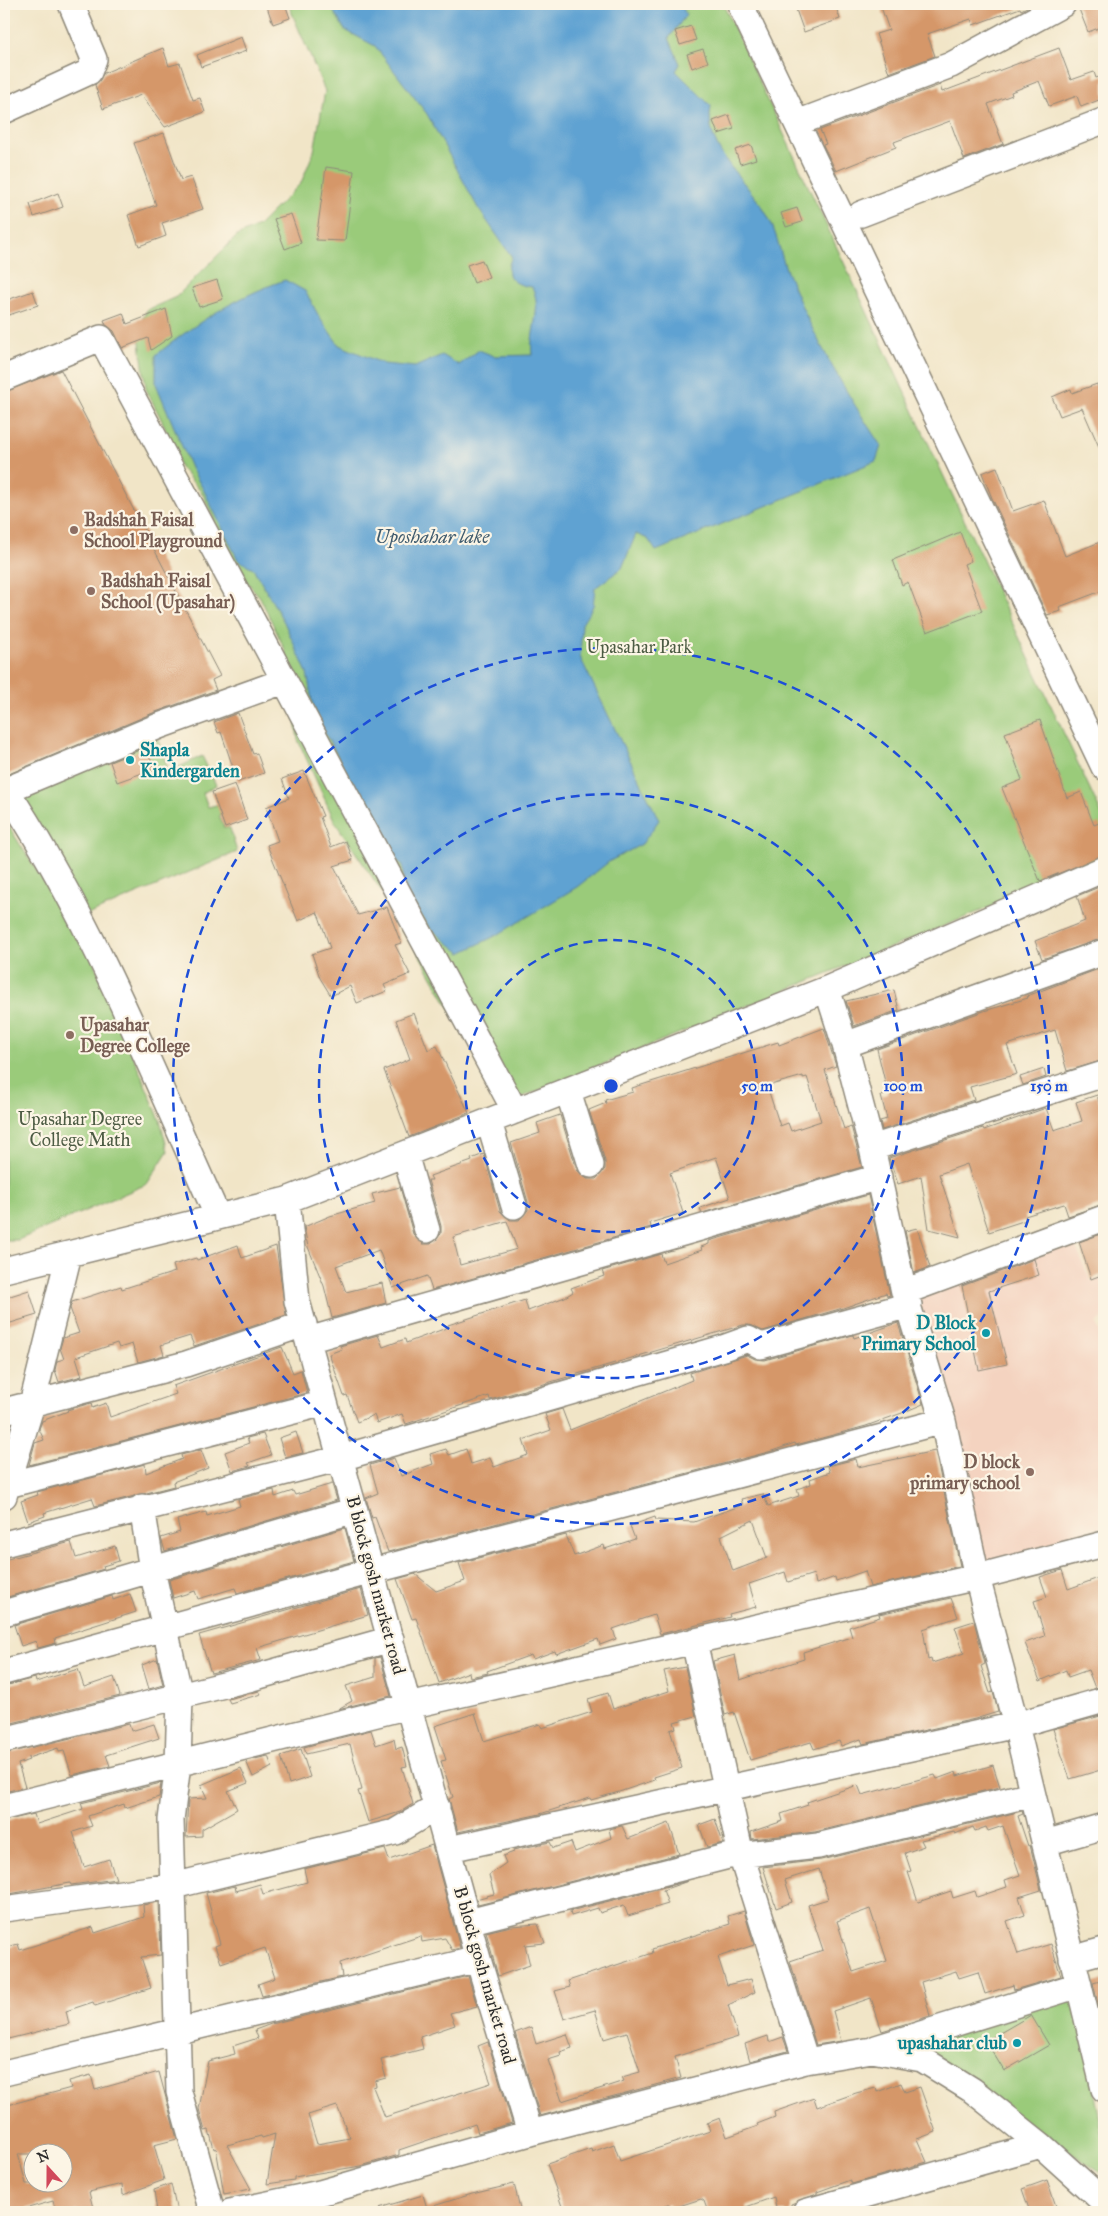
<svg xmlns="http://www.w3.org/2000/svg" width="1108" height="2216" viewBox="0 0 1108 2216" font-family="'IM FELL Great Primer',serif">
<rect width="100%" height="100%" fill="#fcf5e5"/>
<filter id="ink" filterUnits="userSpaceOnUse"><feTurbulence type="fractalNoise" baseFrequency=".02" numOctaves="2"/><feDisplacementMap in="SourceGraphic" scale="10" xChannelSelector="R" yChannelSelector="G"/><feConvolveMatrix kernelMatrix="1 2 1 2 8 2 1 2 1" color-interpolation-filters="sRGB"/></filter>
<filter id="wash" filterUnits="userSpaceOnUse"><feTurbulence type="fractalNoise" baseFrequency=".0096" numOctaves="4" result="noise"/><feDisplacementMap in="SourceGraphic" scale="20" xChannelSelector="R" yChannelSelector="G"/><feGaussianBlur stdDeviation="1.12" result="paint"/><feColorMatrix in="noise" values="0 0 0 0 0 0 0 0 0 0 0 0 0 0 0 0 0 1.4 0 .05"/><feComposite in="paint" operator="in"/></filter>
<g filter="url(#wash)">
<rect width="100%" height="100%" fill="#f1e5c7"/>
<path fill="#f4d3c0" d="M1071 1235 1090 1280 1101 1279 1104 1297V1317L1096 1323 1104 1345V1542L977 1576 911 1289Z"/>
<path fill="#9acb7a" stroke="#627b52" d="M288 4H723L1104 819V861L505 1104 389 902 335 822 298 740 285 650 260 597 234 567 202 493 180 467 165 427 146 389 138 327 147 310 176 297 237 236 258 226 301 183 314 151 325 91Z
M155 731 169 772 202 756 216 785 203 793 208 807 220 804 225 813 219 815 224 828H230L237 852 87 915 17 794Z
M4 819 92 958 160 1120 168 1151 147 1184 18 1240H4Z
M1075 1993 1104 2140V2175L909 2044Z"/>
<path fill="#5ea2d2" stroke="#44667e" d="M329 4H681L686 15 669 38 680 64 676 71 711 106C702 154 755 184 772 225 779 242 782 261 790 279 814 338 846 393 881 446L876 461 656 551 648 539 636 534 622 568 595 588 593 606 582 624 580 657 659 820 642 844 610 861 577 887 497 935 461 953 431 929 403 893V865L389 855 387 837 379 819 371 816 322 728 313 706 307 673 284 622 253 568 238 560 203 489 191 468 156 384V355C197 322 236 297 285 280L305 291 321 320 339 345 384 364 415 367 442 355 459 365 479 350 494 356 532 355C529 332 543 309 532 287 514 285 502 277 512 257L478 208 427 114 375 46 345 30Z"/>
<g id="blocks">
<path fill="#d59769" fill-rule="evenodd" d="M266 4H285L290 18 273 24Z
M794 4H835L840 19 804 32Z
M880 4H1033L1021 10 1020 8 973 25 971 19 927 34 935 56 889 73 876 34 889 30Z
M1077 4H1104V26L1088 32Z
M691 26 696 40 680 45 675 31Z
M241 37 246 51 201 67 197 55Z
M163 48 169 66 180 63 193 100 200 98 205 112 165 127 141 95 103 109 95 85 104 73Z
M1059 48 1071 80 1094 72 1096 78 1104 75V98L1081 107 1077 96 1049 106 1039 81 1011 92 1012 95 988 104 1003 144 964 159 950 121 894 142 896 147 836 171 823 145 826 144 820 130 940 85 942 92Z
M703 49 708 62 692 68 687 54Z
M729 115 734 129 718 134 713 121Z
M164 133 181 180 191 177 203 209 162 223 166 236 139 246 128 215 156 205 134 143Z
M751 145 756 159 740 164 735 150Z
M326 167 354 171 345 241 316 240Z
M58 193 63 207 34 217 30 204Z
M797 208 802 222 786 227 781 213Z
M291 214 301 243 285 249 274 219Z
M482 260 489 277 474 283 467 265Z
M217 280 223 299 199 307 192 288Z
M33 291 38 305 9 315 4 301Z
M166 309 172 336 151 350 148 338 122 348 114 331 106 325 104 320 123 313 127 324Z
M61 370 220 676 212 680 216 690 153 713 4 776V392Z
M1097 384 1104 403 1103 456 1082 408 1060 416 1052 397 1071 389 1072 393Z
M997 467 1013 511 1044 500 1065 556 1100 542 1104 552V590L1059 607 1061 611 1047 615 992 498 982 473Z
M960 532 971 561 964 564 982 611 927 632 908 582 902 585 893 560Z
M238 713 253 754 257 753 264 773 238 782 221 732 218 733 214 722Z
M1040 720 1067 798 1081 792 1094 825 1099 823 1104 837V855L1040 881 1002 788 1022 780 1005 733Z
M147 747 154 769 117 782 110 762Z
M304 771 323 816 320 817 331 847 346 841 353 860 334 866 358 915 387 907 401 943 395 945 410 974 384 985 387 991 357 1003 350 986 331 996 320 978 312 954 330 948 320 919 317 912 298 921 267 845 278 841 266 807 289 798 282 779Z
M235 784 247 820 225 828 212 792Z
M1104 885V938L1042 959 1035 941 1085 921 1077 896Z
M1104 967V1060L1067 1071 1055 1030 1007 1045 1017 1074 970 1087 974 1100 882 1130 880 1121 887 1119 881 1096 888 1094 877 1049 984 1011 1028 998 1027 996Z
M894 990 899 1010 854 1026 846 1001Z
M414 1013 428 1050 437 1046 469 1113 409 1137 384 1070 410 1059 396 1020Z
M824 1028 836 1066 825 1070 844 1129 851 1126 862 1167 702 1213 700 1208 730 1198 716 1157 670 1173 683 1213 650 1223 651 1227 432 1290 427 1276 393 1288 379 1250 336 1266 346 1292 382 1283 386 1303 332 1318 324 1286 308 1247 304 1227 330 1216 375 1203 372 1194 400 1187 413 1234 423 1244H431L441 1234V1226L428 1180H432L430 1176 472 1161 471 1159 484 1154 500 1211 510 1220H519L528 1210V1202L511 1143 540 1133 537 1123 560 1115 577 1170 587 1179H596L605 1169V1161L589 1110 606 1103 605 1100 633 1092 632 1088 778 1042 779 1045ZM803 1076V1078L807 1077 821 1121 791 1131 788 1123 780 1126 767 1086ZM507 1221 517 1249 460 1265 453 1237Z
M1044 1069 1046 1077 1023 1085 1020 1077Z
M1097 1095 1104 1118V1204L1068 1216 1064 1204 1025 1216 1026 1220 989 1232 967 1164 939 1174 960 1237 929 1229 921 1176 898 1184 889 1158 983 1128 984 1130 1046 1108 1054 1130 1082 1121 1076 1102Z
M868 1195 890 1295 887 1296 886 1293 843 1308 763 1331 749 1325H743L490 1400 489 1396 406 1424 402 1414 377 1423 374 1415 357 1422 347 1395 344 1396 329 1354 342 1349 340 1346 378 1335 383 1347 405 1339 406 1343 449 1327 448 1325 525 1300 528 1311 565 1297 573 1292 571 1288 604 1276 602 1271 661 1254 664 1263 702 1250 701 1247 709 1244V1241Z
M917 1228 930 1267 914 1273 905 1231Z
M1104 1233V1274L1091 1279 1079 1242Z
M238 1245 242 1258 276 1246 286 1315 194 1346 190 1336 161 1345 164 1355 138 1362 132 1344 119 1348 117 1343 76 1357 82 1376 59 1382 55 1370 57 1361 64 1359 60 1348 63 1338 79 1333 70 1308 72 1302 121 1286 122 1289 175 1272 173 1265 196 1258 197 1260Z
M1034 1259 1039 1275 989 1291 1007 1364 979 1370 962 1286Z
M29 1290 37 1315 4 1325V1298Z
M898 1323 923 1404 902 1413 866 1426 796 1445 795 1443 772 1451 388 1552 375 1517 372 1518 366 1498 378 1493 370 1465 394 1458 401 1476 433 1464 430 1454 446 1449 449 1455 466 1449 471 1464 490 1458 494 1467 528 1455 523 1440 551 1430 545 1414 562 1409 570 1430 692 1380 690 1373 747 1355 755 1359 765 1360 853 1335 854 1338Z
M282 1347 293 1373 301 1370 307 1393 29 1465 35 1443 44 1440 39 1429 42 1421 68 1411 67 1410 91 1403 92 1408 106 1403 110 1417 176 1394 173 1386Z
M296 1432 303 1453 285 1457 279 1438Z
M263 1434 271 1455 248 1463 250 1466 232 1471 225 1452 249 1443 247 1438Z
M201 1450 208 1468 173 1482 174 1486 95 1506 92 1498 44 1513 45 1516 28 1522 21 1501 38 1495 37 1492 145 1464 146 1473 182 1459 181 1455Z
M935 1451 960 1566 870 1587 865 1571 836 1581 835 1577 816 1584 814 1574 788 1582 785 1572 749 1584 756 1607 729 1614 730 1617 660 1634 654 1615 613 1629 616 1639 600 1645 598 1639 556 1654 555 1651 533 1659 531 1655 487 1671 488 1673 470 1677 469 1672 439 1683 416 1618 412 1619 397 1579 415 1574 436 1591 465 1581 459 1563 566 1535 574 1556 604 1545 605 1549 635 1539 630 1526 655 1517 656 1520 694 1522 743 1505 741 1499 763 1494 768 1506 799 1496 797 1489 811 1484 810 1479 830 1472 828 1466 856 1459 858 1467ZM753 1520 767 1558 733 1571 721 1536Z
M332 1484 337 1500 165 1551 161 1538 180 1532 177 1520 206 1512 207 1516 240 1506 238 1499 274 1490 275 1497 293 1491 295 1495Z
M345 1528 354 1561 237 1593 235 1588 198 1599 195 1591 173 1598 169 1580Z
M71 1542 76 1558 115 1546 119 1561 103 1566 104 1569 4 1598V1560Z
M1062 1570 1068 1589 1104 1576V1686L1095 1688 1088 1670 1068 1677 1066 1670 1040 1681 1025 1643 1045 1636 1034 1601 1047 1597 1040 1577Z
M361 1589 368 1615 257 1648 261 1660 211 1673 199 1635Z
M130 1594 136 1612 55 1638 56 1643 38 1648 36 1641 21 1646 14 1625 112 1596 113 1600Z
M951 1598 958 1617 923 1629 928 1660 931 1659 932 1663 964 1653 955 1627 974 1621 985 1664 981 1666 990 1693 993 1692 998 1712 975 1719 863 1744 861 1739 841 1746 839 1741 814 1749 811 1742 750 1760 734 1712 725 1715 713 1661 735 1655 740 1680 804 1659 803 1652 852 1637 849 1627 880 1617 879 1614Z
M380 1657 391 1696 338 1709 352 1701 346 1686 375 1677V1658Z
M157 1659 163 1685 149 1689 142 1665Z
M685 1667 696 1716 674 1722 676 1728 670 1730 682 1768 654 1777 655 1780 619 1792 591 1800 590 1798 540 1814 458 1832 449 1799 453 1797 441 1761 446 1760 435 1726 475 1713 484 1741 540 1724 542 1728 592 1712 588 1699 608 1693 613 1709 669 1691 664 1671Z
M78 1669 84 1687 114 1677 120 1696 4 1725V1686L35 1678 36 1682Z
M259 1691 261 1694 230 1703 228 1699Z
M1104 1715V1769L1070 1779 1053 1729Z
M129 1724 131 1731 154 1724 159 1738 106 1755 110 1766 72 1775 64 1751 59 1752 58 1748 28 1758 29 1760 18 1764 25 1787 4 1792V1754Z
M371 1730 376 1745 394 1739 396 1749 402 1747 407 1766 402 1767 413 1804 400 1812 368 1822 358 1791 362 1790 350 1744 306 1754 304 1747Z
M301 1749 310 1777 289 1784 281 1756Z
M268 1756 272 1767 253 1777 246 1761Z
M993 1765 1000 1787 815 1832 752 1839 751 1832 783 1821 781 1814 808 1805 807 1802 858 1785 862 1795 935 1775 937 1779 956 1772 957 1776Z
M241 1768 248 1783 228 1791 237 1809 202 1829V1836L186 1837 188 1799 207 1798 201 1785Z
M161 1783 159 1797 125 1808 124 1804 88 1816 92 1826 73 1832 84 1867 109 1859 116 1879 71 1885 70 1883 4 1895V1821L34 1814 37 1824 83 1809 81 1803Z
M1022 1811 1023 1814 1018 1816 1028 1846 1030 1845 1041 1890 1019 1897 1025 1915 1007 1921 1018 1954 1051 1944 1061 1976 1014 1990 1013 1985 985 1994 978 1972 959 1978 956 1971 921 1982 930 2016 882 2031 871 1998 833 2011 841 2041 816 2045 790 1961 823 1950 808 1905 828 1899 819 1869 785 1880 792 1902 776 1908 763 1867 821 1860ZM1003 1826 1020 1875 1005 1880 1007 1887 977 1897 975 1891 953 1898 951 1891 918 1902 908 1872 911 1871 905 1853 924 1846 921 1840 954 1832 955 1834 973 1827 975 1831 986 1827 988 1831ZM870 1909 887 1961 853 1972 837 1921Z
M715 1819 723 1843 707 1847 699 1825Z
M669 1823 679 1854 478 1905 476 1899 494 1894 489 1875 506 1863 503 1856 514 1852 513 1850 550 1842 553 1848 571 1842 575 1852 611 1838 609 1829 622 1826 628 1839Z
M432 1845 460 1948 452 1950 445 1938 422 1942 421 1936 340 1963 342 1977 262 1996 258 1984 275 1978 265 1948 221 1963 215 1946 220 1944 206 1893 235 1886 236 1891 260 1884 263 1894 307 1882 304 1869 385 1849 389 1860Z
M688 1881 663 1890 668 1904 628 1916 624 1905 600 1913 598 1908 571 1916 570 1911Z
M159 1902 161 1955 141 1957 151 1988 95 2006 93 2002 66 2011 69 2024 4 2040V1948L18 1944 20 1950 93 1927 95 1933 144 1917 143 1905Z
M744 1911 754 1945 718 1957 727 1985 751 1979 755 1992 728 2005 738 2037 675 2057 681 2078 540 2116 515 2033 531 2027 536 2044 567 2034 572 2048 560 2052 561 2056 548 2060 562 2101 624 2081 622 2077 640 2072 627 2032 604 2039 595 2010 564 2019 555 1991 570 1987 568 1981 653 1953 652 1949 730 1924 728 1916Z
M538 1924 545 1943 525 1945 530 1965 498 1976 486 1932 511 1926Z
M468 1976 477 2006 450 2013 455 2025 420 2037 423 2049 381 2060 386 2078 375 2081 376 2086 373 2087 385 2117 491 2083 478 2046 488 2042 512 2123 478 2133 475 2124 399 2150V2155L361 2166 294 2177V2180L267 2184 275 2134 262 2138 261 2136 227 2145 251 2189 224 2194 216 2148 214 2149 209 2130 205 2131 199 2109 208 2061 235 2054 233 2046 258 2038 255 2030 271 2024ZM337 2106 350 2138 317 2144 308 2115Z
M1104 1980V2029L1093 1983Z
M1031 2015 1049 2045 1004 2071 986 2041Z
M768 2036 769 2042 783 2037 788 2051 750 2061 745 2044Z
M159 2072 177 2139 154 2145 164 2180 123 2195 122 2184 89 2192 94 2212H56L53 2201 14 2212H4V2111L9 2109 8 2105 71 2088 69 2081 91 2075 95 2090ZM18 2154H62V2184H26Z
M901 2083 905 2092 920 2087 936 2132 917 2139 927 2162 852 2184 850 2180 817 2192V2194L791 2204V2212H777L774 2197 746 2207 747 2212H708L704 2201 701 2199 670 2209 669 2204 647 2212H564L547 2164 591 2149 592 2152 614 2144 620 2161 710 2131 707 2123 720 2118 727 2137 758 2126 757 2124 775 2117 774 2112 814 2098 817 2107 856 2093 876 2088 877 2092Z
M1047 2180 1058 2212H1030L1022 2189Z
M171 2184 177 2212H157L154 2190Z
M514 2184 521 2212H380L379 2208 423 2195 427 2208 472 2194Z"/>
</g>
</g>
<g filter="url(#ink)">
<use href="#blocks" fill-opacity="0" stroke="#8e8879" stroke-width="1"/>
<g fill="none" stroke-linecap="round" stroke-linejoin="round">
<g stroke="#8e8879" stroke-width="28">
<path id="minor" d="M740 4 1104 767
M4 111 89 72 94 59 71 4
M797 123 951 65 1063 4
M861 214 1103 121 1104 123
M4 378 101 338 515 1111
M4 791 159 726 284 681
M4 798 16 805C98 934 155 1079 218 1217
M827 989 845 1045 872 1148 904 1292 943 1421 977 1577 1016 1725 1104 2089
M845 1045 1104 952
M568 1091 591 1165
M489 1122 514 1206
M872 1148 1104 1074
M405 1154 427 1230
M287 1200 297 1301 478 1959 530 2133 806 2061 872 2050 922 2059 972 2090 1041 2145 1104 2202
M4 1270 287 1200 827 989 1104 869
M904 1292 1104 1218
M308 1340 879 1177
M4 1411 186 1364 304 1324
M4 1486 325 1403
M4 1496 32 1404 69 1254
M142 1507 152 1570 180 1696 178 1764 171 1820 179 2092 212 2212
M4 1544 341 1458 723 1348 748 1339 761 1346 909 1305
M4 1613 355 1510
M694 1641 741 1855 806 2061
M4 1672 372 1571 943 1421
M4 1740 252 1678 391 1639
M4 1807 409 1706 977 1577 1104 1544
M1045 1843 1104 1826
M449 1849 1016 1725 1104 1700
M4 1909 173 1886 395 1832 437 1807
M468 1922 729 1856 818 1846 1032 1794
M1072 1959 1104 1950
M876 2048 1079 1985
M4 2073 478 1959
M230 2212 320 2193 530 2133
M805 2212 1041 2145"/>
</g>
<use href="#minor" stroke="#fff" stroke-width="25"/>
</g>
</g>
<g fill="none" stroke="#1d4ed8" stroke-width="2.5" stroke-dasharray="9 6">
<circle cx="611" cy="1086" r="146"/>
<circle cx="611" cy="1086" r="292"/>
<circle cx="611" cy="1086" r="438"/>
</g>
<g fill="#8d6e63" stroke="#fcf5e5" stroke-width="2">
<circle cx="74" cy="530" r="5"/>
<circle cx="91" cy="591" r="5"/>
<circle cx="70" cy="1035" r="5"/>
<circle cx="1030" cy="1472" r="5"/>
</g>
<g fill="#0f9aa8" stroke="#fcf5e5" stroke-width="2">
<circle cx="130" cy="760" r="5"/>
<circle cx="986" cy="1333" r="5"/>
<circle cx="1017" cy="2043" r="5"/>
</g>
<g text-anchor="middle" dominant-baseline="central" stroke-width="4.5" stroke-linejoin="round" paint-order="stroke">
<g font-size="18" font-weight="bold" fill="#785e54" stroke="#fcf5e5" text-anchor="start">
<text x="84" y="520">Badshah Faisal<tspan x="84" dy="21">School Playground</tspan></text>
<text x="101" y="581">Badshah Faisal<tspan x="101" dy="21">School (Upasahar)</tspan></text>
<text x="80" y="1025">Upasahar<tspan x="80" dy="21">Degree College</tspan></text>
<text x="1020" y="1462" text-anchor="end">D block<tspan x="1020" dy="21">primary school</tspan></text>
</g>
<g font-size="18" fill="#4c5b43" stroke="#fcf5e5">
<text x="639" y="647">Upasahar Park</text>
<text x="80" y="1119">Upasahar Degree<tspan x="80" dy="21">College Math</tspan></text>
</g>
<g font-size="18" font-weight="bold" fill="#0d838f" stroke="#fcf5e5" text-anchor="end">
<text x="140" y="750" text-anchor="start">Shapla<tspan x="140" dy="21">Kindergarden</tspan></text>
<text x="976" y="1323">D Block<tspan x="976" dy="21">Primary School</tspan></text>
<text x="1007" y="2043">upashahar club</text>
</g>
<g font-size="18" fill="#2b2b2b" stroke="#fcf5e5">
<text transform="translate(376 1585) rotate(75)">B block gosh market road</text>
<text transform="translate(485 1975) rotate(74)">B block gosh market road</text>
</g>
<g font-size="19" font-style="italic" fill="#3f5b6e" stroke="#fcf5e5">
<text x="432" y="536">Uposhahar lake</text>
</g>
</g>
<circle cx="611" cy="1086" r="8" fill="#1d4ed8" stroke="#fcf5e5" stroke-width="2.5"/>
<g font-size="15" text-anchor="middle" font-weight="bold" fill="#1d4ed8" stroke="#fcf5e5" stroke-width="4.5" stroke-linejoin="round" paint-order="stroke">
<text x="757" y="1091">50 m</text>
<text x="903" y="1091">100 m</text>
<text x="1049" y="1091">150 m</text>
</g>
<rect width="1108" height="2216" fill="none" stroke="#fcf5e5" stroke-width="20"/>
<g transform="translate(48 2168) rotate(339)"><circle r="24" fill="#fcf5e5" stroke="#a8a49b"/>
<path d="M0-4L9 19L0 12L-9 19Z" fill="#d1495b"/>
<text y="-8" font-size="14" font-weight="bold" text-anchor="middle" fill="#2b2b2b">N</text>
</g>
</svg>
